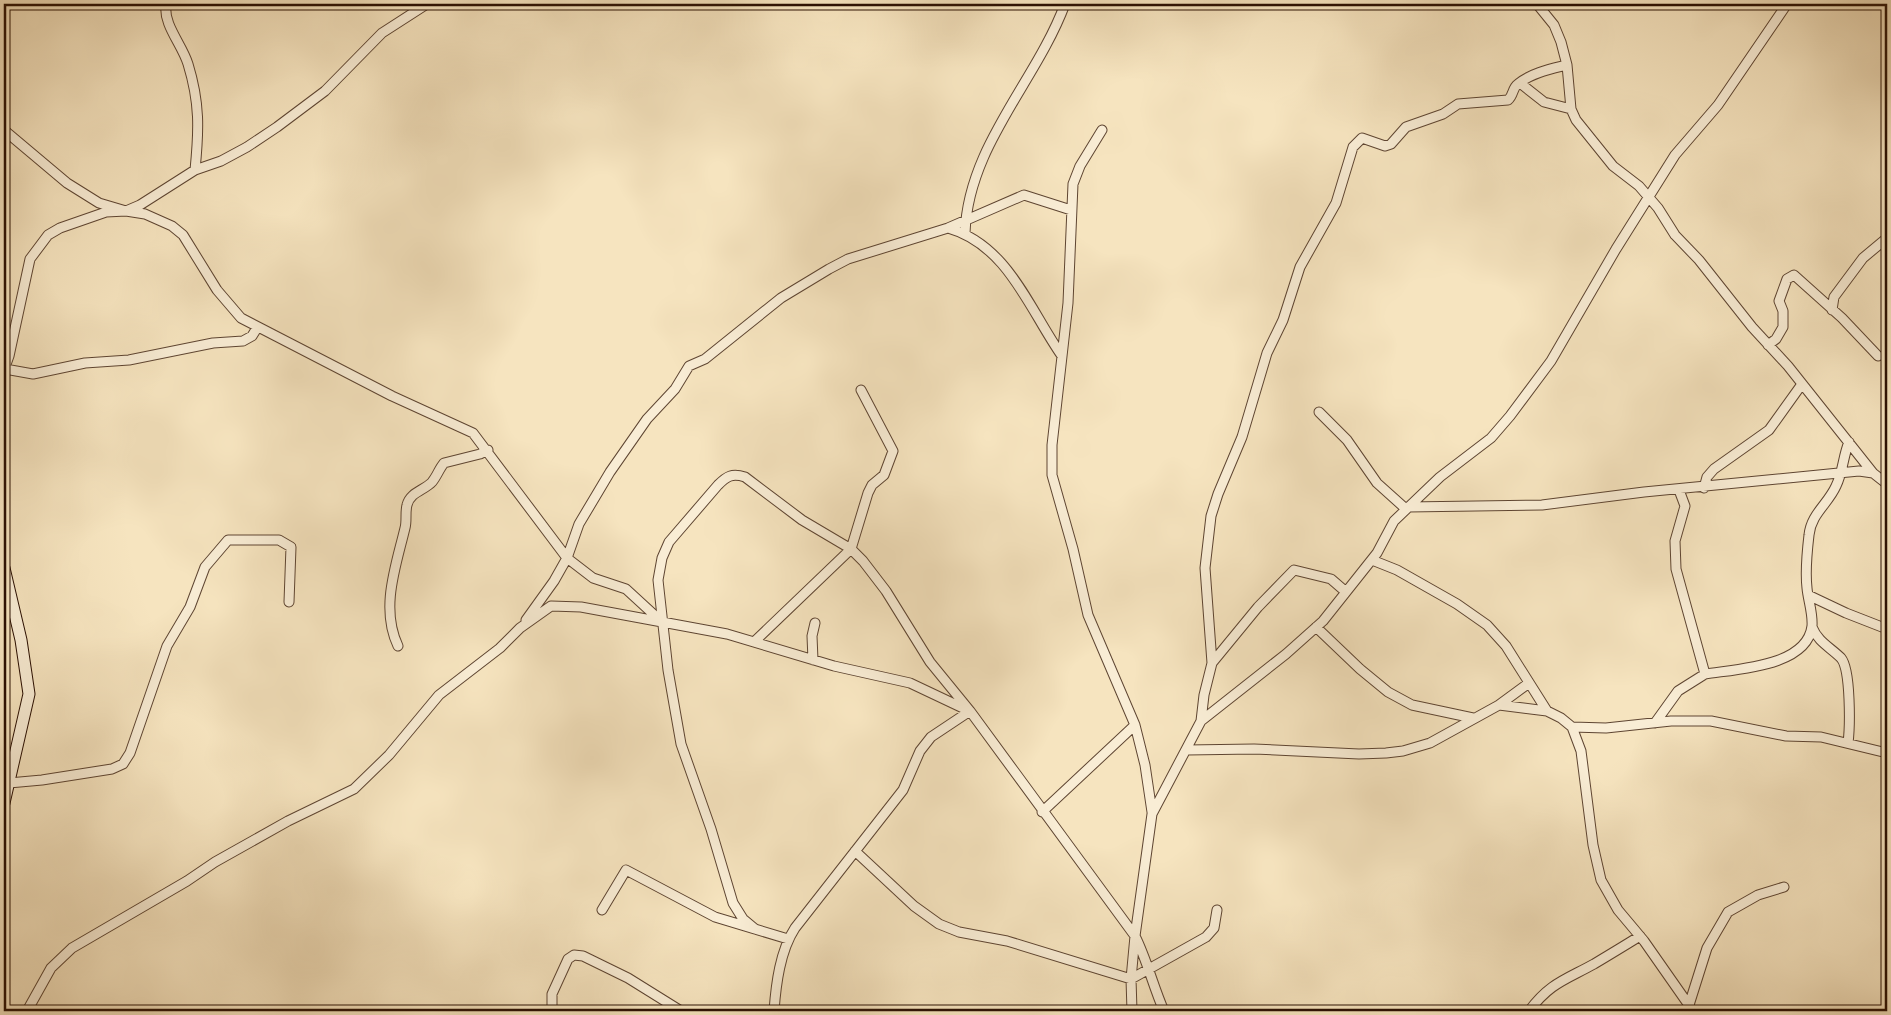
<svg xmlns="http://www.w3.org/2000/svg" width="1891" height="1015" viewBox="0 0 1891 1015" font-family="Alegreya,serif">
<rect width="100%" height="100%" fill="#f6e4bf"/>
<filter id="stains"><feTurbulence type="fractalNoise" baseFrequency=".004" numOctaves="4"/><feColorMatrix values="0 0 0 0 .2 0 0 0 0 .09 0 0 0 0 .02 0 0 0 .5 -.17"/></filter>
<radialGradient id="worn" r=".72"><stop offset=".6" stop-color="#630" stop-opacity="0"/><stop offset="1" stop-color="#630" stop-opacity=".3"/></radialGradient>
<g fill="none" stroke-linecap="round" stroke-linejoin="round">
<g stroke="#5e4532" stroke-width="11">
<path id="street" d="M166 4C163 25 182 44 188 64 200 103 199 130 195 170
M1537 4 1554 25 1561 42 1567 65 1571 109 1576 120 1613 166 1639 186 1658 208 1675 235 1699 260 1752 327 1788 366 1873 473
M1520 83 1544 102 1571 109
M4 130 67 183 99 203 126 211 140 205 195 170 221 161 247 147 277 127 325 91 382 33 427 4
M1102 130 1080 166 1073 184 1068 303 1052 445V475L1073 549 1088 615 1135 725 1145 765 1152 812
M948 228C1008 245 1029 309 1062 356
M965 233C968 146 1036 82 1065 4
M1832 310 1834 297 1863 258 1887 238
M1768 345 1776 339 1783 327V311L1779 301 1787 279 1794 275 1842 318 1878 356
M5 369 33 374 85 363 129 360 213 343 243 341 252 336 257 328
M4 370 9 356 30 259 48 235 60 228 106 212 126 211 145 214 172 226 183 235 217 290 241 318 392 396 473 433 567 558 554 581 526 620
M1319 412 1347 440 1377 483 1406 509
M1704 488 1707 477 1714 469 1769 430 1802 384
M1408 507 1542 505 1644 492 1859 471 1873 473 1887 484
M1372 560 1397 570 1457 604 1487 625 1506 646 1547 711 1561 718 1572 727 1581 751 1593 845 1601 880 1618 910 1644 941 1693 1011
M1808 595 1846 613 1887 629
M663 623 626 589 593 578 567 558 579 524 610 472 647 419 675 389 689 366 705 359 781 298 829 269 848 259 948 228 1024 195 1071 210
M1316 627 1360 669 1388 692 1412 705 1473 718
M1812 627C1818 642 1830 647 1841 658 1851 670 1850 727 1848 743
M754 642 851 549 868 493 872 485 884 475 893 451 861 390
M398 646C380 608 396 566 405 528 407 521 405 512 407 505 410 492 425 490 432 482 437 476 439 469 444 463L480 454 488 450
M813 660 812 636 815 623
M1212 663 1258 607 1294 570 1331 579 1346 592
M1705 674C1736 669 1807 667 1812 626 1813 613 1808 600 1807 588 1805 571 1807 552 1809 535 1811 514 1828 504 1836 486 1843 472 1843 456 1849 442
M1499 705 1529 683
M1201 721 1286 654 1323 621 1377 553 1394 521 1440 477 1491 438 1510 416 1551 361 1616 249 1675 155 1718 105 1787 4
M1655 723 1678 691 1705 674 1676 569 1675 541 1685 506 1679 490
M1572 727 1606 728 1671 721H1711L1786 736 1821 737 1887 753
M1187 750 1254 749 1359 754 1386 753 1403 751 1430 743 1499 705 1547 711
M9 783 42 780 112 769 123 764 130 753 167 646 190 607 205 567 228 540H279L291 547 289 602
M1042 812 1135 725
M855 851 914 906 939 924 959 932 1007 941 1131 979 1206 937 1214 928 1217 910
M602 910 626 870 715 917 788 939
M755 929 743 919 733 903 711 829 681 744 668 670 658 580 662 558 669 542 718 485C727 476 732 473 745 477L802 520 851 549 863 561 886 591 930 662 970 711 1135 936C1147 960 1153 986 1164 1011
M1689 1005 1707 948 1728 912 1758 895 1784 887
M27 1011 51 968 72 948 187 881 215 862 288 821 354 789 389 755 439 695 500 648 520 628 551 606 581 607 727 634 834 666 910 683 965 709
M552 1011V994L568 959 574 955 583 956 628 978 681 1011
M774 1011C776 984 780 951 795 928L903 790 920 751 931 737 970 711
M1132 1011 1131 979 1135 936 1152 814 1201 721 1204 695 1212 663 1205 568 1211 516 1218 494 1242 437 1267 353 1283 320 1300 267 1336 203 1353 147 1362 138 1385 146 1391 144 1406 127 1443 114 1458 104 1508 100C1514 95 1512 88 1518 84 1531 73 1551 69 1567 65
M1529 1011C1550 983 1565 980 1594 964 1609 955 1624 946 1640 936"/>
</g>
<g stroke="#2b1003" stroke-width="13">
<path id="secondary" d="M4 568 21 640 29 694 4 803"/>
</g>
<use href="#street" stroke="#f9edd5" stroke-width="9"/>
<use href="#secondary" stroke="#f9edd5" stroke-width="11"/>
</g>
<rect width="1891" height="1015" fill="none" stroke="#f6e4bf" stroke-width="20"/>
<rect x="5" y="5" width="1881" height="1005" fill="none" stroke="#2b1003" stroke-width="2.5"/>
<rect x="10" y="10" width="1871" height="995" fill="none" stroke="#2b1003"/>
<rect width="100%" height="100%" filter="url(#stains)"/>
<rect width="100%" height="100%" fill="url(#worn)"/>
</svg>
